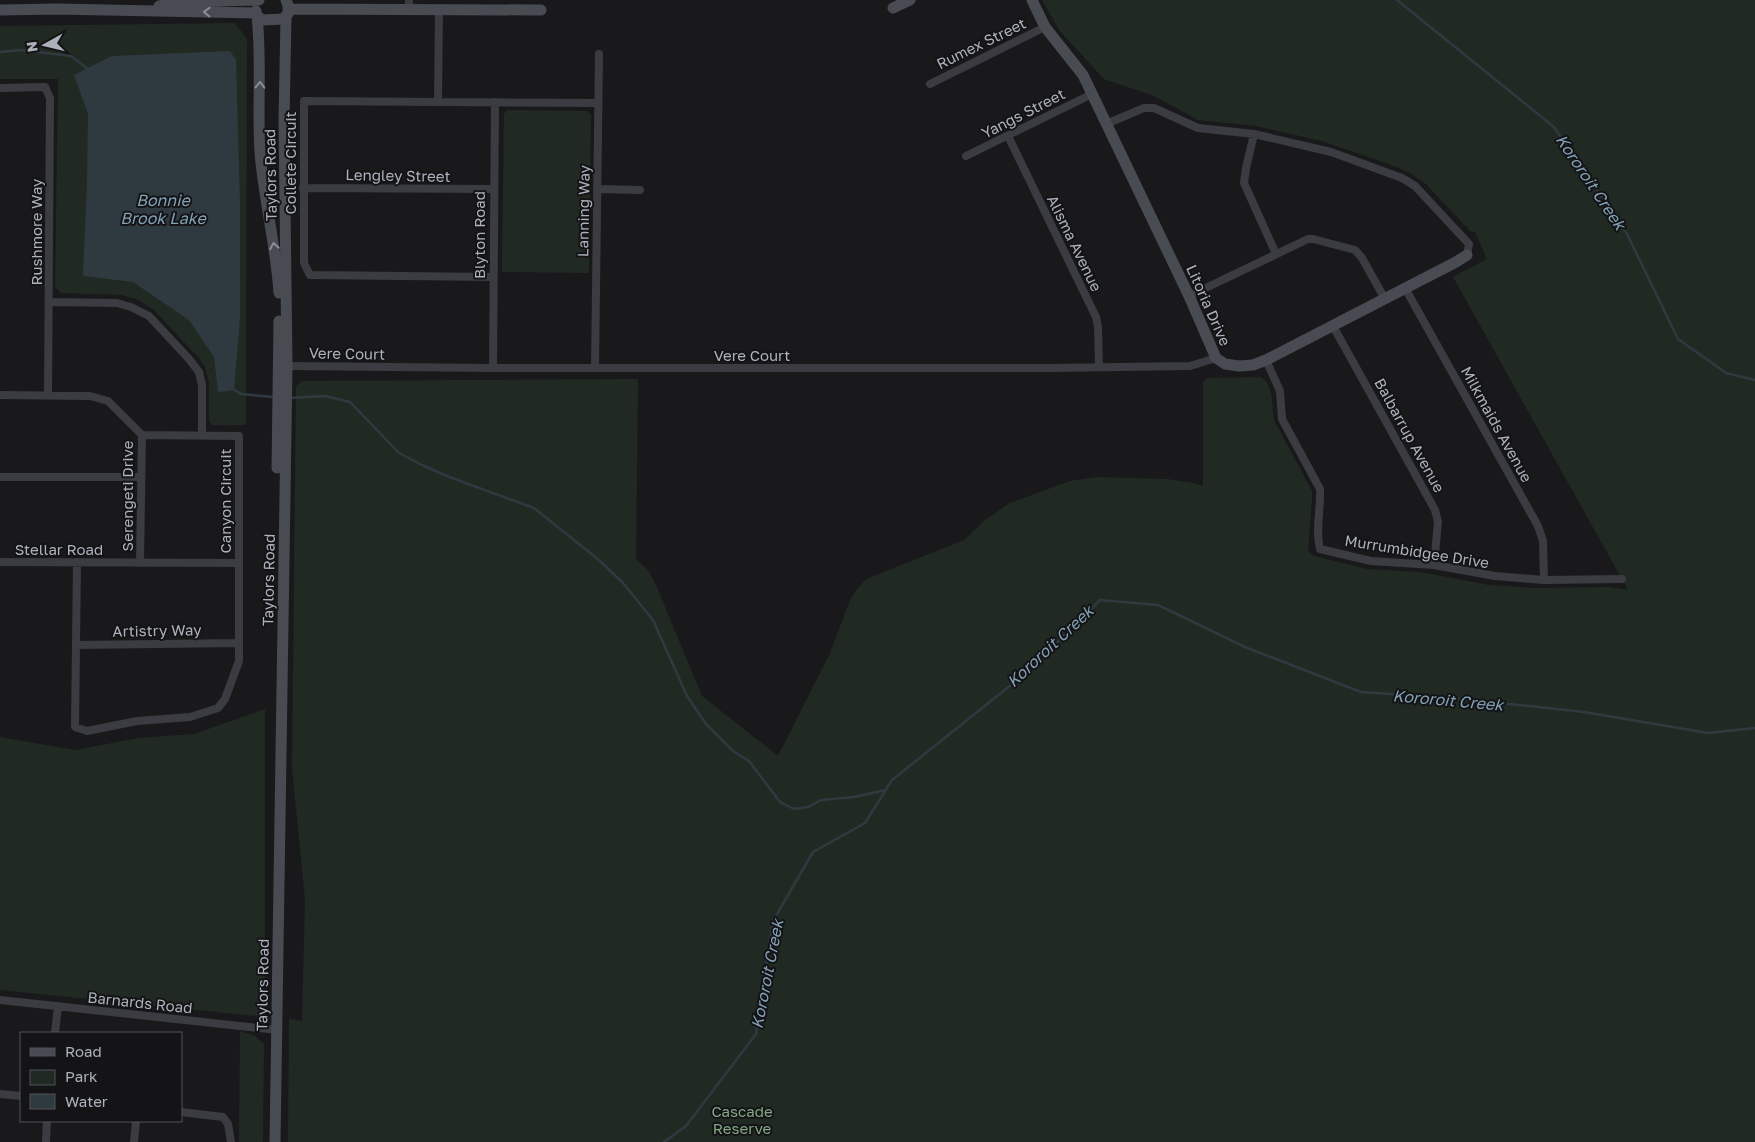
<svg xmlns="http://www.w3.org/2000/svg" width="1755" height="1142" viewBox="0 0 1755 1142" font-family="'Golos Text',sans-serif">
<rect width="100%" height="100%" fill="#19191b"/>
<path fill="#212a22" d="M1042 0H1755V1142H288L289 1019 302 1021 305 899 292 768 296 386 302 381 638 379 636 559 648 570 656 585 702 696 778 756 830 653 850 600 858 588 866 579 964 540 985 520 1010 503 1070 481 1097 477 1167 479 1194 483 1203 486V381H1206V378L1261 377C1276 387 1270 407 1275 422L1312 491V500L1308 551 1314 556 1367 569 1420 572 1489 585 1533 588 1609 587 1628 590 1453 277 1487 259 1475 232 1470 231 1426 184 1412 174 1397 167 1322 141 1256 126 1198 120 1152 95 1104 79 1059 30Z
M235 23 247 39 246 425H212L209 421V383L205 367 198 357 154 310 139 300 122 295 61 293 55 287 58 79H0V26Z
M507 110 587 111 591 115 589 273 502 272 504 114Z
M265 709V1017L0 990V737L75 750 139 738 194 734Z
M240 1031 255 1036 264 1044 263 1142H239Z"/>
<path fill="#2f3a40" d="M230 51 236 60 240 204V318L234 390 218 392 214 357 189 320 133 282 83 276 87 184 88 114 74 75 112 56Z"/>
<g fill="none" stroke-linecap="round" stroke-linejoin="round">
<path stroke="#2f3a40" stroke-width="2.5" d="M1397 0 1554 127 1627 234 1678 339 1726 373 1755 380
M0 52 21 50 71 56 88 69
M233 389 241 394 273 397
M289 398 325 396 350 402 399 453 424 466 452 478 534 508 599 560 623 583 653 620 687 696 706 724 733 751 749 761 780 802 794 809 808 807 821 800 854 797 886 790
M664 1142 686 1126 756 1034 773 921 813 852 865 823 892 780 1026 673 1100 600 1158 605 1245 647 1361 692 1463 699 1584 712 1708 733 1755 728"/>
<path stroke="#3a3c41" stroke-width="8" d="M409 9V0
M930 84 1045 27
M0 88 45 87 50 98 48 395
M438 102 439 9
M1106 124 1144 108H1154L1198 128 1254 134 1331 152 1402 178 1415 186 1469 244 1467 255
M1254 134 1246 168 1244 183 1276 254
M1008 136 1096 317 1098 327 1099 367
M966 156 1092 94
M303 188 493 189
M597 189 640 190
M493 277 310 275 304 263V101L598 103
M1405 288 1538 526 1543 541 1544 580
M1189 296 1308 239H1313L1355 250 1362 258 1385 299
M49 302 117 303 131 307 149 316 189 359 199 372 202 385V435
M1333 326 1435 510 1438 522 1434 565
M1266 360 1280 391 1282 419 1320 489C1321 509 1315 530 1320 549L1371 561 1434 565 1495 576 1544 580 1622 579
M287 366 493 368H1050L1190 366 1216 358
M493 368 495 102
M595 368 599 54
M0 395 90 396 108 401 142 435 140 563
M0 477H141
M0 562 238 563
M77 562 75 727 87 731 137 721 190 717 218 708 225 699 239 661V436L142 435
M76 645 239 643
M0 1000 277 1030
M55 1033 58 1006
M0 1094 21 1096
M181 1112 223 1117 228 1124 231 1142
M46 1142 47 1121
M134 1142 136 1121"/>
<path stroke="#484b51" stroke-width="11" d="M1032 0 1045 27 1083 75 1189 296 1216 358 1225 364 1239 366 1253 365 1266 360 1456 262 1467 255
M159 6 180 2 259 0
M893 8 910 0
M288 9 541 10
M0 10 57 9 256 13
M256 11 257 16 263 20 283 19 288 14V5L286 0
M257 16C262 62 257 108 260 153 264 200 276 246 279 293
M277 468 279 321
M275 1142 287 366 284 120 286 18"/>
</g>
<defs><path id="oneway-chevron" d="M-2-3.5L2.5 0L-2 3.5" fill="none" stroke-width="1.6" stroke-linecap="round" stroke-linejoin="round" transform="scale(1.25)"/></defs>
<g stroke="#898e96">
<use href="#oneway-chevron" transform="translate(207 12) rotate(-178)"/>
<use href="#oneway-chevron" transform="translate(260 85) rotate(-89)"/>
<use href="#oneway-chevron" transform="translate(274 246) rotate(-99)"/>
</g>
<g text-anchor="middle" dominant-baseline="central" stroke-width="4" stroke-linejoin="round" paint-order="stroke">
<g font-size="15" fill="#acb2bb" stroke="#141417">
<text transform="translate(981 43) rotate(-26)">Rumex Street</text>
<text transform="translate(1023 113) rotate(-27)">Yangs Street</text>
<text transform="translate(290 163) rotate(-90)">Collete Circuit</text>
<text transform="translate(270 175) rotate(-91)">Taylors Road</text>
<text transform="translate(398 175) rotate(1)">Lengley Street</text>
<text transform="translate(583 211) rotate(-89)">Lanning Way</text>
<text transform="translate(36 232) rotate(-90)">Rushmore Way</text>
<text transform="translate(479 235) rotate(-90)">Blyton Road</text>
<text transform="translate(1075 243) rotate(64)">Alisma Avenue</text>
<text transform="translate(1209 305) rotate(66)">Litoria Drive</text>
<text transform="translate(347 353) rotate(1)">Vere Court</text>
<text x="752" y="355">Vere Court</text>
<text transform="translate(1497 424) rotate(61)">Milkmaids Avenue</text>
<text transform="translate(1410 435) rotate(61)">Balbarrup Avenue</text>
<text transform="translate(127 496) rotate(-90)">Serengeti Drive</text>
<text transform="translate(225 501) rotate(-90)">Canyon Circuit</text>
<text x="59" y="549">Stellar Road</text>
<text transform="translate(1417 551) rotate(9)">Murrumbidgee Drive</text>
<text transform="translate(268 580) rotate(-89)">Taylors Road</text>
<text transform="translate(157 630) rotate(-1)">Artistry Way</text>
<text transform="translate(262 985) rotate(-89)">Taylors Road</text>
<text transform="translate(140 1002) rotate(6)">Barnards Road</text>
</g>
<g font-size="15" fill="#83a683" stroke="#141417">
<text x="742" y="1111">Cascade<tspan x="742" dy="17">Reserve</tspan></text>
</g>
<g font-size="16" font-style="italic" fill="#83a2b5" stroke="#141417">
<text transform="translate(1591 182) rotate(56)">Kororoit Creek</text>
<text x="163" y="200">Bonnie<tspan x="163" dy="18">Brook Lake</tspan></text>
<text transform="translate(1050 646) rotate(-43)">Kororoit Creek</text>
<text transform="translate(1448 700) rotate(5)">Kororoit Creek</text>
<text transform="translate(767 974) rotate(-79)">Kororoit Creek</text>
</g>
</g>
<rect x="20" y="1032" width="162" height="90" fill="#141417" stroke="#515359"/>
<rect x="30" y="1048" width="25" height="8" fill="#484b51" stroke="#515359"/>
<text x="65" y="1057" font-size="15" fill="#acb2bb">Road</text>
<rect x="30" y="1070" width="25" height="15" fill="#212a22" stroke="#515359"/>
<text x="65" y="1082" font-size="15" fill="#acb2bb">Park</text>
<rect x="30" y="1094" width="25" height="15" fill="#2f3a40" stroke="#515359"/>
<text x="65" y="1107" font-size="15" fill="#acb2bb">Water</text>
<g transform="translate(45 45) rotate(262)" stroke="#141417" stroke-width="4" paint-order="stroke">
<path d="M0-4L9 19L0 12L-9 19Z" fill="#acb2bb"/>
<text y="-8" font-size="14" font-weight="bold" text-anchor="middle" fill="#acb2bb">N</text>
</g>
</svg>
